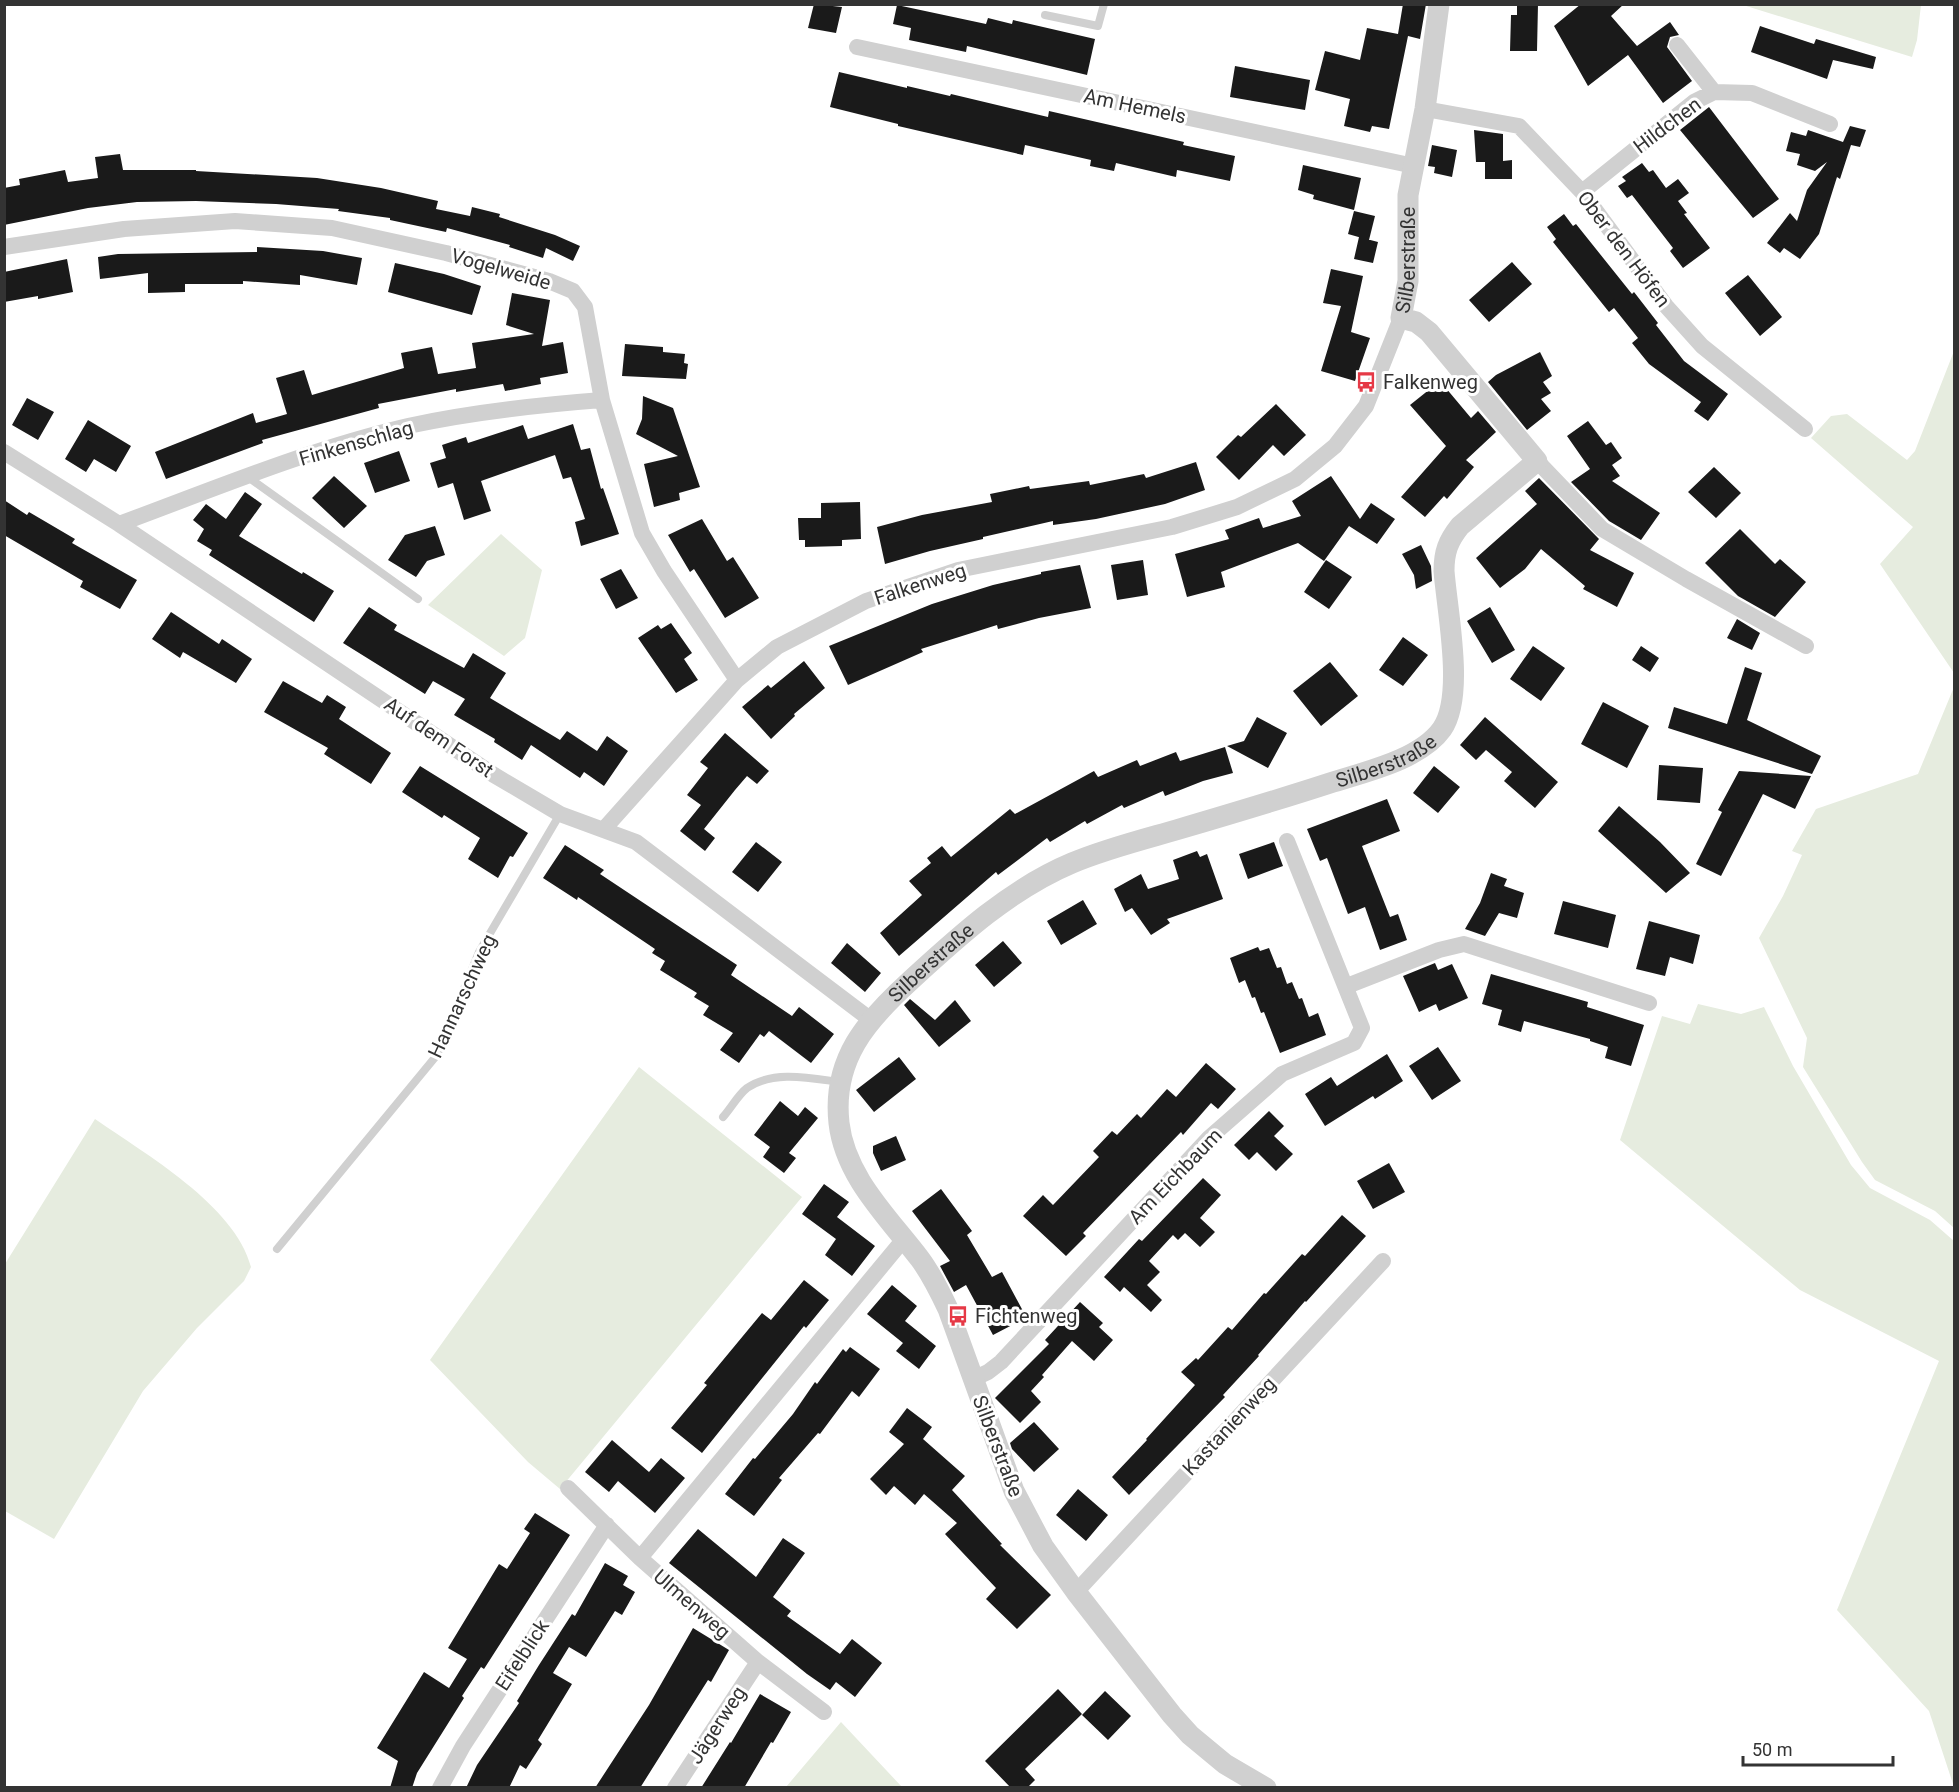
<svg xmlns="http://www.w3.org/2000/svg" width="1959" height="1792" viewBox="0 0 1959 1792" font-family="Roboto,sans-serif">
<rect width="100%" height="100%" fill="#fff"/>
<path fill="#e6ecdf" d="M1743 5H1921L1917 40 1912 57Z
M1954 351V673L1880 564 1913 527 1811 438 1831 416 1847 414 1907 460 1915 451Z
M501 534 542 570 525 638 504 656 428 605Z
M1954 687V1228L1935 1211 1875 1180 1862 1162 1803 1067 1807 1038 1759 938 1783 896 1802 855 1792 851 1816 809 1918 774Z
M1698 1004 1741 1014 1764 1007 1793 1066 1851 1165 1870 1188 1930 1220 1954 1241V1787L1929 1711 1837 1610 1939 1361 1800 1290 1620 1140 1662 1016 1690 1024Z
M639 1067 802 1197 560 1489 528 1462 430 1360Z
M95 1119C145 1154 235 1205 251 1267L244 1281 197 1328 143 1391 54 1539 5 1511V1264Z
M841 1722 902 1787H786Z"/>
<path fill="#1a1a1a" d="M814 4 842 7 836 33 808 28Z
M1403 4H1426L1420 39 1408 36 1389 129 1372 126 1370 132 1344 126 1350 99 1315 90 1325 51 1360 60 1367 28 1398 34Z
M1517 4H1538L1537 51H1510L1511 15H1517Z
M1581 4H1624L1611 16 1637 46 1670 22 1679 35 1670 37 1667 47 1692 81 1663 103 1628 55 1588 86 1554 26Z
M897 5 986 24 988 18 1012 24 1013 20 1095 39 1087 75 967 46 966 52 909 40 911 28 893 24Z
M1760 26 1814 44 1816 39 1876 57 1873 69 1833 60 1827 79 1751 52Z
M1235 66 1310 80 1305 110 1230 97Z
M839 72 907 88V86L950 96 951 94 1048 117 1049 111 1184 142 1183 145 1235 156 1230 181 1177 170 1176 177 1116 163 1114 171 1090 166 1091 160 1025 145 1023 155 898 126V124L830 107Z
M1709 107 1779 199 1753 218 1680 130Z
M1850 126 1866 130 1860 147 1851 145 1840 179 1837 177 1819 234 1800 259 1784 248 1780 253 1767 243 1790 213 1797 221 1807 190 1827 162 1815 171 1797 165 1800 154 1786 151 1791 132 1806 136 1808 130 1843 142Z
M1474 130 1503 134V161L1512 160V179H1485V162H1476Z
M1432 145 1457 150 1452 177 1434 173 1435 167 1428 166Z
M120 154 123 170H196V171L317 178 381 188 438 201 436 209 470 216 472 207 500 214 499 217 555 235 580 246 573 261 546 248 543 258 509 247 510 245 447 228 446 232 390 220V218L338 211 339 209 276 204 196 201 137 202 88 208 4 225V188L20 185 19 179 65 170 68 182 98 178 95 157Z
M1642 163 1649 172 1653 170 1666 188 1678 179 1689 193 1678 201 1687 213 1684 214 1710 248 1683 268 1670 251 1673 248 1632 195 1627 198 1618 186 1626 181 1622 177Z
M1303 165 1361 178 1354 210 1313 199 1314 195 1298 190Z
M1354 211 1375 216 1369 240 1348 234Z
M1564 214 1573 226 1576 224 1632 294 1634 292 1658 323 1656 325 1684 361 1728 394 1708 421 1694 411 1701 402 1649 364 1632 343 1638 338 1614 308 1609 312 1553 242 1556 239 1547 227Z
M1359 237 1378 242 1373 263 1354 259Z
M257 247 323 251 362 258 357 285 300 275V285L243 281V284H185V292L148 293V273L100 279 98 257 118 254 257 252Z
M67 259 73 292 38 299V296L4 302V272Z
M1512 262 1532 284 1489 322 1469 300Z
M395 263 444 274 481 286 472 315 388 292Z
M1331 269 1363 276 1351 332 1370 338 1355 381 1321 371 1341 306 1323 303Z
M1748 275 1782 317 1760 336 1725 293Z
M512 293 550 300 542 346 563 342 568 373 540 378 541 384 505 391 503 384 456 392V389L378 404 379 408 262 440 263 443 166 479 155 452 253 413 256 423 287 414 276 378 304 370 312 395 404 368 401 353 432 347 438 374 476 368 472 343 534 334 506 325Z
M625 344 663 347V352L685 354 684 363 688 364 686 379 622 376Z
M1540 352 1552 376 1543 382 1551 393 1541 399 1551 411 1527 430 1488 382 1496 375Z
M1440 381 1471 418 1478 411 1496 432 1466 460 1474 467 1447 499 1444 496 1425 517 1401 497 1446 446 1410 405Z
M643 396 673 408 700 487 679 493 680 500 654 507 644 464 678 456 636 434 642 419Z
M27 398 54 412 38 440 12 425Z
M1276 404 1306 435 1284 456 1273 445 1239 480 1216 457 1238 435 1241 437Z
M88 420 131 446 116 472 94 459 86 472 65 459Z
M1588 421 1606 445 1611 442 1622 458 1612 465 1620 476 1612 481 1660 513 1641 540 1609 521 1571 482 1590 469 1567 436Z
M573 424 581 450 590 448 601 489 603 488 619 534 581 546 575 522 585 519 571 477 563 479 555 455 481 481 491 511 464 520 453 483 438 488 430 463 446 458 442 445 466 437 468 443 523 425 528 439Z
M399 451 410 481 375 493 364 463Z
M1196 462 1205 490 1165 504 1096 519 1053 525V521L983 537V539L930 551 885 564 877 527 922 515 992 502 990 494 1029 486 1030 489 1089 481 1090 485 1144 474 1146 478Z
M1714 467 1741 493 1716 518 1688 492Z
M334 476 367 506 344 528 312 498Z
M1331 476 1360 519 1371 503 1395 519 1377 544 1349 526 1324 561 1298 543 1221 572 1225 587 1187 597 1175 554 1229 539 1225 530 1259 518 1263 528 1301 516 1292 501Z
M1539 478 1599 539 1590 550 1634 573 1617 607 1583 589 1585 586 1541 549 1525 569 1500 588 1476 558 1537 504 1525 491Z
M245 492 262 504 239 536 302 574 303 572 334 591 314 622 209 555 212 550 197 541 204 529 193 520 206 504 226 519Z
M4 500 27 515 29 512 75 539 72 543 137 580 120 609 80 587 83 581 4 535Z
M860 502 861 539 842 540V546L805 547V540H799L798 518H821V503Z
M702 519 727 561 733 557 759 598 725 618 694 569 690 572 668 535Z
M435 526 445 555 427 561 416 577 388 560 405 535Z
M1740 529 1775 564 1780 559 1806 582 1775 617 1738 596 1705 563Z
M1421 545 1431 566 1432 581 1416 589 1414 575 1402 554Z
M1143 560 1148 595 1117 600 1111 565Z
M1326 560 1352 577 1329 609 1304 592Z
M1080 565 1091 608 1039 618 998 629 997 625 921 649 923 652 848 685 829 646 932 604 993 585 1041 574V572Z
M621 569 638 598 616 609 600 579Z
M369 607 397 625 394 630 464 668 473 653 506 673 490 698 560 740 567 731 597 751 607 736 628 751 604 786 584 772 580 778 531 745 522 760 494 742 495 739 454 715 465 699 433 681 425 694 343 643Z
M1490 607 1515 650 1492 663 1467 621Z
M171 612 219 644 222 639 252 659 236 683 183 652 180 658 152 639Z
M1737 619 1760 633 1752 650 1727 638Z
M671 623 692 653 684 659 698 680 676 693 638 638 658 625 661 629Z
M1403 637 1428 655 1403 686 1379 670Z
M1533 646 1565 668 1541 701 1510 679Z
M1641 646 1659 658 1650 672 1632 660Z
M804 661 825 688 794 714 795 716 771 739 742 707 768 685 771 688Z
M1330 662 1358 696 1321 726 1293 691Z
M1745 667 1762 673 1747 720 1821 756 1812 774 1668 728 1674 707 1727 724Z
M283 681 322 703 327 695 346 707 339 719 391 753 371 784 324 754 328 748 264 712Z
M1603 702 1649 726 1627 768 1581 744Z
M1257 717 1287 733 1268 768 1227 746 1244 741Z
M1485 717 1558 782 1535 808 1504 781 1512 772 1486 750 1476 760 1460 745Z
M725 733 769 771 757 784 747 776 735 790 704 829 715 838 705 851 680 831 701 805 687 795 708 768 700 762Z
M1225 747 1233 773 1203 781 1165 796 1163 791 1124 808 1122 805 1087 824 1085 821 1050 842 1047 838 998 875 996 872 899 956 880 933 922 895 909 881 931 863 927 858 942 846 951 857 1010 809 1015 814 1094 771 1098 777 1137 760 1140 766 1176 752 1180 761Z
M1659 765 1703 768 1700 803 1657 800Z
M420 766 528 833 513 857 510 856 498 878 468 859 480 838 444 815 442 818 402 792Z
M1434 766 1460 787 1438 813 1413 793Z
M1739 771 1811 776 1795 809 1763 794 1721 876 1696 864 1722 812 1718 810Z
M1387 799 1400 831 1362 846 1390 917 1398 914 1407 940 1380 950 1365 907 1348 914 1327 858 1320 861 1307 829Z
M1619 806 1660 842 1690 873 1666 893 1598 831Z
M756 842 782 862 758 892 732 872Z
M1274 842 1283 866 1248 879 1239 854Z
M565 845 604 870 600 874 737 965 731 975 792 1016 799 1007 834 1034 811 1063 769 1031 764 1037 760 1034 739 1063 720 1050 733 1033 703 1015 709 1006 694 997 697 993 660 970 665 961 652 953 655 949 578 897 577 900 543 878Z
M1197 851 1200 857 1207 854 1223 899 1167 919 1170 923 1151 935 1132 908 1125 912 1114 889 1141 874 1148 889 1179 879 1173 860Z
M1491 873 1507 879 1504 886 1524 893 1517 918 1499 913 1485 936 1465 929 1480 903Z
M1083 900 1097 924 1061 945 1047 921Z
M1563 901 1616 915 1608 948 1554 934Z
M1649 921 1700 935 1693 964 1670 957 1665 976 1636 969Z
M1003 941 1022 963 994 987 975 965Z
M847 943 881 973 865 992 831 963Z
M1258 947 1260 951 1269 948 1277 968 1281 967 1287 984 1292 982 1299 999 1302 998 1309 1017 1318 1013 1326 1035 1280 1053 1264 1012 1261 1013 1255 997 1252 998 1245 980 1239 983 1230 958Z
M1435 963 1438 970 1452 964 1468 998 1439 1011 1436 1004 1419 1012 1403 976Z
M1491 974 1588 1002 1587 1007 1644 1025 1631 1066 1605 1058 1608 1047 1590 1041V1039L1524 1021 1521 1032 1498 1025 1502 1010 1482 1004Z
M910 999 935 1020 955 1000 971 1021 939 1047 904 1005Z
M1438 1047 1461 1081 1432 1100 1409 1066Z
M1387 1054 1403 1081 1375 1099 1373 1096 1325 1126 1305 1094 1331 1077 1337 1086Z
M899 1057 916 1079 874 1112 856 1090Z
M1206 1063 1236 1089 1218 1109 1211 1103 1183 1135 1181 1132 1083 1233 1086 1236 1066 1256 1023 1216 1043 1195 1053 1205 1099 1157 1093 1151 1112 1131 1117 1135 1137 1114 1141 1118 1167 1089 1176 1097Z
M780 1101 798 1116 805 1107 818 1118 789 1153 796 1158 784 1173 763 1157 770 1147 754 1135Z
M1269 1111 1284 1126 1274 1136 1293 1154 1276 1171 1257 1152 1249 1160 1234 1145Z
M896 1136 906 1160 881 1171 873 1153V1146Z
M1389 1163 1405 1192 1373 1209 1357 1181Z
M1203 1178 1221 1195 1200 1218 1215 1232 1200 1247 1185 1233 1178 1240 1173 1235 1149 1261 1160 1272 1147 1285 1162 1300 1151 1312 1124 1287 1120 1292 1104 1277 1139 1239 1142 1241Z
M824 1184 849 1202 837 1217 875 1246 852 1276 825 1255 836 1239 802 1214Z
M941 1189 972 1231 967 1235 992 1277 1002 1272 1023 1311 1013 1317 1016 1323 993 1335 966 1285 954 1292 940 1266 950 1261 912 1211Z
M1342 1215 1366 1236 1306 1302 1305 1301 1258 1355 1259 1356 1223 1395 1225 1397 1129 1495 1112 1477 1147 1440 1146 1439 1195 1385 1181 1372 1196 1358 1198 1360 1228 1327 1232 1330 1264 1293 1266 1294 1302 1254 1305 1256Z
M804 1280 829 1300 806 1328 804 1326 702 1453 671 1428 707 1385 704 1383 762 1313 771 1320Z
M892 1285 917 1306 905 1321 936 1346 919 1369 896 1351 903 1343 867 1314Z
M1080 1302 1103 1323 1099 1327 1113 1340 1094 1361 1072 1341 1042 1375 1044 1377 1031 1391 1041 1402 1020 1423 995 1398 1049 1344 1045 1340Z
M850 1347 880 1369 859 1397 852 1391 820 1434 818 1433 779 1478 782 1480 754 1516 725 1494 753 1458 755 1459 793 1414 815 1382 817 1384 843 1349 846 1352Z
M907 1408 932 1427 923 1439 965 1476 952 1490 1002 1544 1000 1545 1051 1595 1017 1629 986 1599 996 1588 945 1534 957 1523 924 1494 915 1505 894 1486 886 1495 870 1479 904 1444 889 1432Z
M1034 1422 1059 1449 1034 1472 1012 1449 1010 1443Z
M612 1440 649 1472 661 1458 685 1478 655 1513 618 1481 609 1492 585 1472Z
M1078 1489 1108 1515 1086 1541 1056 1515Z
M535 1513 570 1535 484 1669 481 1667 462 1696 464 1698 417 1773 412 1788H390L398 1761 377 1748 424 1672 449 1688 467 1659 448 1648 499 1564 507 1569 530 1533 524 1529Z
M698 1529 756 1577 783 1538 805 1553 773 1597 791 1611 787 1616 840 1654 852 1639 882 1663 855 1697 836 1682 830 1690 807 1674 669 1563Z
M605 1563 628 1576 623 1585 635 1592 622 1615 615 1611 586 1657 569 1647 553 1673 572 1684 538 1740 542 1744 526 1769 520 1765 509 1788H466L477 1765 519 1703 517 1701 539 1665 572 1614 575 1616Z
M693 1628 729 1650 711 1682 708 1680 640 1788H595L649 1705Z
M1058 1689 1082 1714 1025 1769 1035 1780 1027 1788H1011L985 1761Z
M1105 1691 1131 1716 1108 1740 1082 1715Z
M760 1694 791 1712 773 1743 771 1742 744 1788H701L730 1742 731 1743Z"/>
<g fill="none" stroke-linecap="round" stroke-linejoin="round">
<path stroke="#d0d0d0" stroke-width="8" d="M1045 15 1098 26 1104 4
M248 477 418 599
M723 1117C731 1108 738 1095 747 1088 773 1070 810 1078 839 1082
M277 1249 437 1055 479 952 560 814"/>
<path stroke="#d0d0d0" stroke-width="16" d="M1677 45 1714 92
M857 47 1414 166
M1425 109 1519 126 1582 192 1666 306 1702 346 1805 429
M1582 192 1694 102 1714 92 1752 93 1830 124
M4 247 124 229 235 221 332 228 446 253 549 281 573 291 585 307 602 400 642 533 664 571 737 680
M4 452 119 524 494 775 560 814 636 842 871 1020
M1537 461 1602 529 1686 579 1806 646
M119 524C214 489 309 449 408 426 472 412 537 405 602 400
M604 829 737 680 777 647 866 601 958 570 1172 527 1237 507 1295 479 1335 446 1366 406 1401 318
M1347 986 1439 950 1464 944 1649 1003
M973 1379 988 1372 1001 1362 1209 1138 1282 1074 1354 1043 1362 1028 1287 841
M568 1488 640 1558 758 1662 824 1712
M640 1558 904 1239
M1076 1592 1383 1261
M440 1788 463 1746 607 1525
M675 1788 758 1662"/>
<path stroke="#d0d0d0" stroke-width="21" id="s1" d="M1266 1788 1225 1764 1190 1735 1172 1715 1076 1592 1043 1546 1014 1491 948 1309C940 1292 932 1275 920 1259 889 1218 845 1177 839 1123 832 1060 866 1021 910 981 959 936 1010 889 1072 863 1105 849 1141 840 1176 830 1227 815 1278 800 1330 783 1364 772 1420 760 1442 729 1465 696 1447 611 1444 571 1444 552 1448 541 1460 526L1537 461 1429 332 1416 322 1401 318 1408 281V195L1425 109 1439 4"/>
</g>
<defs>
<g id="bus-bare" transform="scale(1.62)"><path d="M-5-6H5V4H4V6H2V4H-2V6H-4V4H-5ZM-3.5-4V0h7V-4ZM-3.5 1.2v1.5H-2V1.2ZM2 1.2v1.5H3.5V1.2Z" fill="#e63946" stroke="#fff" stroke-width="2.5" paint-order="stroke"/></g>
</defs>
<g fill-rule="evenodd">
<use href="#bus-bare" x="1366" y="382"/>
<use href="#bus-bare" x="958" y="1316"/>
</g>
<g text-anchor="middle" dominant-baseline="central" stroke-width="6" stroke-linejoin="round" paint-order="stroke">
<g font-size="20" fill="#333" stroke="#fff">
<text transform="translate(1135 106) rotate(12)">Am Hemels</text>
<text transform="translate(1667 125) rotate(-37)">Hildchen</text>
<text transform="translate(1624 249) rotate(53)">Ober den Höfen</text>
<text stroke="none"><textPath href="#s1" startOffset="2139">Silberstraße</textPath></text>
<text transform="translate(501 269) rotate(16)">Vogelweide</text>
<text transform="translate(356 443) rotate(-16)">Finkenschlag</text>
<text transform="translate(920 584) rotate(-18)">Falkenweg</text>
<text transform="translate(439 737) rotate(34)">Auf dem Forst</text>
<text stroke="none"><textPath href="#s1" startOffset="1504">Silberstraße</textPath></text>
<text stroke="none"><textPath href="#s1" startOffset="1000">Silberstraße</textPath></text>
<text transform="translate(462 996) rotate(-65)">Hannarschweg</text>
<text transform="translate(1175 1176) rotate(-46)">Am Eichbaum</text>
<text transform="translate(1229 1426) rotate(-47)">Kastanienweg</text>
<text transform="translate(998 1446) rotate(69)">Silberstraße</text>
<text transform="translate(692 1604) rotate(41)">Ulmenweg</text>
<text transform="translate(522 1655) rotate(-57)">Eifelblick</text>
<text transform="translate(717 1725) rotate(-57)">Jägerweg</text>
</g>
<g font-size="20" fill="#333" stroke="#fff" text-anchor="start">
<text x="1383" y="382">Falkenweg</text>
<text x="975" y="1316">Fichtenweg</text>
</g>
</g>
<rect width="1959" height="1792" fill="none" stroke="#333333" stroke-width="12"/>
<path d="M1743 1756v9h150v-9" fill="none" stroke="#333333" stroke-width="3"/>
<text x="1752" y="1756" font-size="18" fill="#333333" stroke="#ffffff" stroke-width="4.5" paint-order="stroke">50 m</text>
</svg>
